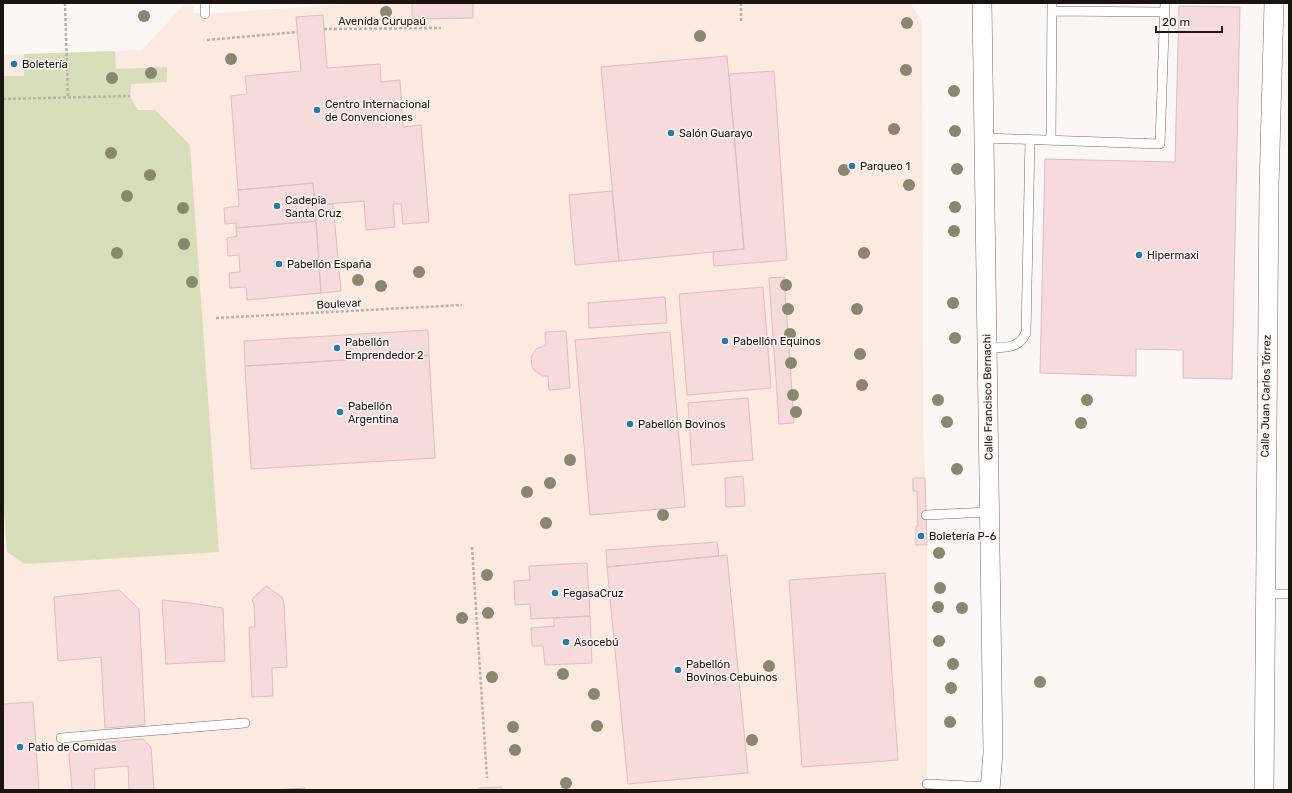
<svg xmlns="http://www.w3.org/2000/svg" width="1292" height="793" viewBox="0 0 1292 793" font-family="Rubik,sans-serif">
<rect width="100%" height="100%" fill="#fcf7f5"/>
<path fill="#fce9e0" d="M358 3H910L922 20 923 415 927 545V790H3V53L5 55 24 54 142 50 183 6H194V13L205 14Z"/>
<path fill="#d8deba" d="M115 51 116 69 167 67V82L131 84 130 96 138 110H155L190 145 219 552 25 564 7 552 3 492V76H24V54Z"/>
<path fill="#f6dadc" stroke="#dabfc1" d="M412 3H473V18L412 19Z
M1179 6 1240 7 1232 379 1183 378V350L1136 349V376L1040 373 1045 159 1175 162Z
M323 15 327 68 380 64 381 82 400 80 403 127 421 125 429 222 403 224 401 204H393L395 227 366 230 364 201 315 205 313 183 238 190 231 96 247 94 245 76 301 71 296 17Z
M727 56 744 249 619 261 601 67Z
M774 71 787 260 714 266 713 252 744 249 729 74Z
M313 183 316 221 236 228V223L225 224 224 208 239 206 238 190Z
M612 191 619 261 575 265 569 195Z
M333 204 341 291 321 293 315 205Z
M316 221 321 293 247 300 246 287 230 288 229 273 240 272 239 255 228 256 227 238 237 236 236 228Z
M784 277 794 423 779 424 769 278Z
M763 287 771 388 687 395 679 294Z
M665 297 667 323 589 328 588 303Z
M428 330 429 355 245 366 244 341Z
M566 331 570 388 549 390 548 376H543L535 371 532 367 531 357 536 349 546 345 545 332Z
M670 332 685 507 590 515 575 340Z
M429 355 435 458 251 469 245 366Z
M748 398 753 460 692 465 688 403Z
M743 476 745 506 726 507 725 478Z
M913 478H925L927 545H916V526H918L917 491H913Z
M717 542 719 556 607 567 606 550Z
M727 555 748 773 628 784 607 567Z
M587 563 590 616 531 619 530 604 515 605 514 581 530 580 529 566Z
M885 573 898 760 802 767 789 580Z
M266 586 282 597 284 604 287 667 272 668 273 696 252 697 249 627H255L254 605 252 599Z
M119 590 139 609 145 725 105 728 101 657 58 661 54 597Z
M162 600 191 603 223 608 225 661 166 664Z
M590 616 592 663 545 665 543 646H532L531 628 554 626V618Z
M33 702 39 790H3V704Z
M143 739 151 747 154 790H129L128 766 94 769 95 790H72L69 754 77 745Z
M501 787V790H478V788Z
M305 788V790H271Z"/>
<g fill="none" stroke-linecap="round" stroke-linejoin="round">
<g stroke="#7e695f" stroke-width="10">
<path id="lane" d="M205 3V14
M1052 11 1165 12
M985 138 1160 144 1165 3
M1051 140 1052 3
M987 348C1004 347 1018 350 1026 333L1030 139
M926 515 989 512
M1265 594H1289
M61 738 245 723
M927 784 990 787"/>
</g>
<g stroke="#7e695f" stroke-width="20">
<path id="street" d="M982 3 993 753 990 790
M1264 790 1269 187 1274 3"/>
</g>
<path stroke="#b7b1af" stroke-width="2.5" stroke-dasharray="3 2" stroke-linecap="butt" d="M65 3 68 98
M741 3V22
M324 29 441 28
M207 40 297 32
M3 99 130 96
M216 318 462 305
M472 547 487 778"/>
<use href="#lane" stroke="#fff" stroke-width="9"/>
<use href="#street" stroke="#fff" stroke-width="19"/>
</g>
<g fill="#88886e">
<circle cx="386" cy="12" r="6"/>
<circle cx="144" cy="16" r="6"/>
<circle cx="907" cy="23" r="6"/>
<circle cx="700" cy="36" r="6"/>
<circle cx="231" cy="59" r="6"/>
<circle cx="906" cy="70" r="6"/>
<circle cx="151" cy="73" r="6"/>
<circle cx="112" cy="78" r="6"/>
<circle cx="954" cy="91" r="6"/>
<circle cx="894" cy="129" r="6"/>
<circle cx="955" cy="131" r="6"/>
<circle cx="111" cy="153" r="6"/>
<circle cx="957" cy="169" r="6"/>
<circle cx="844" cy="170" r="6"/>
<circle cx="150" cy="175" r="6"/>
<circle cx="909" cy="185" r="6"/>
<circle cx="127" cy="196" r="6"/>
<circle cx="955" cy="207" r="6"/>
<circle cx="183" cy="208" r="6"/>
<circle cx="954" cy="231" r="6"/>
<circle cx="184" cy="244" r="6"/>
<circle cx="117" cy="253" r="6"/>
<circle cx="864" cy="253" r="6"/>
<circle cx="419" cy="272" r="6"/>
<circle cx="358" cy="280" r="6"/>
<circle cx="192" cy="282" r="6"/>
<circle cx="786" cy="285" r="6"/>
<circle cx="381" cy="286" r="6"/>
<circle cx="953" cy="303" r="6"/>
<circle cx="788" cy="309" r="6"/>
<circle cx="857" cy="309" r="6"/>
<circle cx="790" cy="334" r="6"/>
<circle cx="955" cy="338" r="6"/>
<circle cx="860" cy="354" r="6"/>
<circle cx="791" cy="363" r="6"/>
<circle cx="862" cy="385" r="6"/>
<circle cx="793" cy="395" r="6"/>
<circle cx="938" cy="400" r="6"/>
<circle cx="1087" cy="400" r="6"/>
<circle cx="796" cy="412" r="6"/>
<circle cx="947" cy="422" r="6"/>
<circle cx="1081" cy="423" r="6"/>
<circle cx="570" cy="460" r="6"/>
<circle cx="957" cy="469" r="6"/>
<circle cx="550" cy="483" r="6"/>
<circle cx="527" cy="492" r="6"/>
<circle cx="663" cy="515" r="6"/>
<circle cx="546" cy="523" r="6"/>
<circle cx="939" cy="553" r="6"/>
<circle cx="487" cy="575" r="6"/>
<circle cx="940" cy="588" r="6"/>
<circle cx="938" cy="607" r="6"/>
<circle cx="962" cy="608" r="6"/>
<circle cx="488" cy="613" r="6"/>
<circle cx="462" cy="618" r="6"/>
<circle cx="939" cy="641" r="6"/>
<circle cx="953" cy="664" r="6"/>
<circle cx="769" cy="666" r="6"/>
<circle cx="563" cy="674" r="6"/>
<circle cx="492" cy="677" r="6"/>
<circle cx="1040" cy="682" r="6"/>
<circle cx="951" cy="688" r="6"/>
<circle cx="594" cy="694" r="6"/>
<circle cx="950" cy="722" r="6"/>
<circle cx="597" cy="726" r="6"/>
<circle cx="513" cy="727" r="6"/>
<circle cx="752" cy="740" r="6"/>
<circle cx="515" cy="750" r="6"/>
<circle cx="566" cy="783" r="6"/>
</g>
<g fill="#207daa" stroke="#fcf7f5" stroke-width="1.5">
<circle cx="14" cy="64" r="4"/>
<circle cx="317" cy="110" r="4"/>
<circle cx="671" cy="133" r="4"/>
<circle cx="852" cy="166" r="4"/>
<circle cx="277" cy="206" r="4"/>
<circle cx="1139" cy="255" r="4"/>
<circle cx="279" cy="264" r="4"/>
<circle cx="725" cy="341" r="4"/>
<circle cx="337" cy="348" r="4"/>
<circle cx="340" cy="412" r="4"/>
<circle cx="630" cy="424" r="4"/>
<circle cx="921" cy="536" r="4"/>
<circle cx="555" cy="593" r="4"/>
<circle cx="566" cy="642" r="4"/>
<circle cx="678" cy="670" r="4"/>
<circle cx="20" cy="747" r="4"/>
</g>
<g text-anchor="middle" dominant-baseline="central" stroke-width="3" stroke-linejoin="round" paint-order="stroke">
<g font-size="11" fill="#1c1410" stroke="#fcf7f5">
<text x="382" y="21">Avenida Curupaú</text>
<text transform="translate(339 304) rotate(-3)">Boulevar</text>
<text transform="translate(1266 396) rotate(-89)">Calle Juan Carlos Tórrez</text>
<text transform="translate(988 397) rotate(-91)">Calle Francisco Bernachi</text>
</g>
<g font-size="11" fill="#1c1410" stroke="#fcf7f5" text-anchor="start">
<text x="22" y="64">Boletería</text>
<text x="325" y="104">Centro Internacional<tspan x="325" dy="13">de Convenciones</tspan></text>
<text x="679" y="133">Salón Guarayo</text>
<text x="860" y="166">Parqueo 1</text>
<text x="285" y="200">Cadepia<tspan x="285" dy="13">Santa Cruz</tspan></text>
<text x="1147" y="255">Hipermaxi</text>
<text x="287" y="264">Pabellón España</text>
<text x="733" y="341">Pabellón Equinos</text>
<text x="345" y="342">Pabellón<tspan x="345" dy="13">Emprendedor 2</tspan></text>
<text x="348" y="406">Pabellón<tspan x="348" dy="13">Argentina</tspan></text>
<text x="638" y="424">Pabellón Bovinos</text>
<text x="929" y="536">Boletería P-6</text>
<text x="563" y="593">FegasaCruz</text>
<text x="574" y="642">Asocebú</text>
<text x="686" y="664">Pabellón<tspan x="686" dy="13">Bovinos Cebuinos</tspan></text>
<text x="28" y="747">Patio de Comidas</text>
</g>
</g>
<rect width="1292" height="793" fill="none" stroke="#1c1410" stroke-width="8"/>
<path d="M1156 26v6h66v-6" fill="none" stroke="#1c1410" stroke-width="2"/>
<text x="1162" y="26" font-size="12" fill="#1c1410" stroke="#fcf7f5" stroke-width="3" paint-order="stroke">20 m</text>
</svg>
